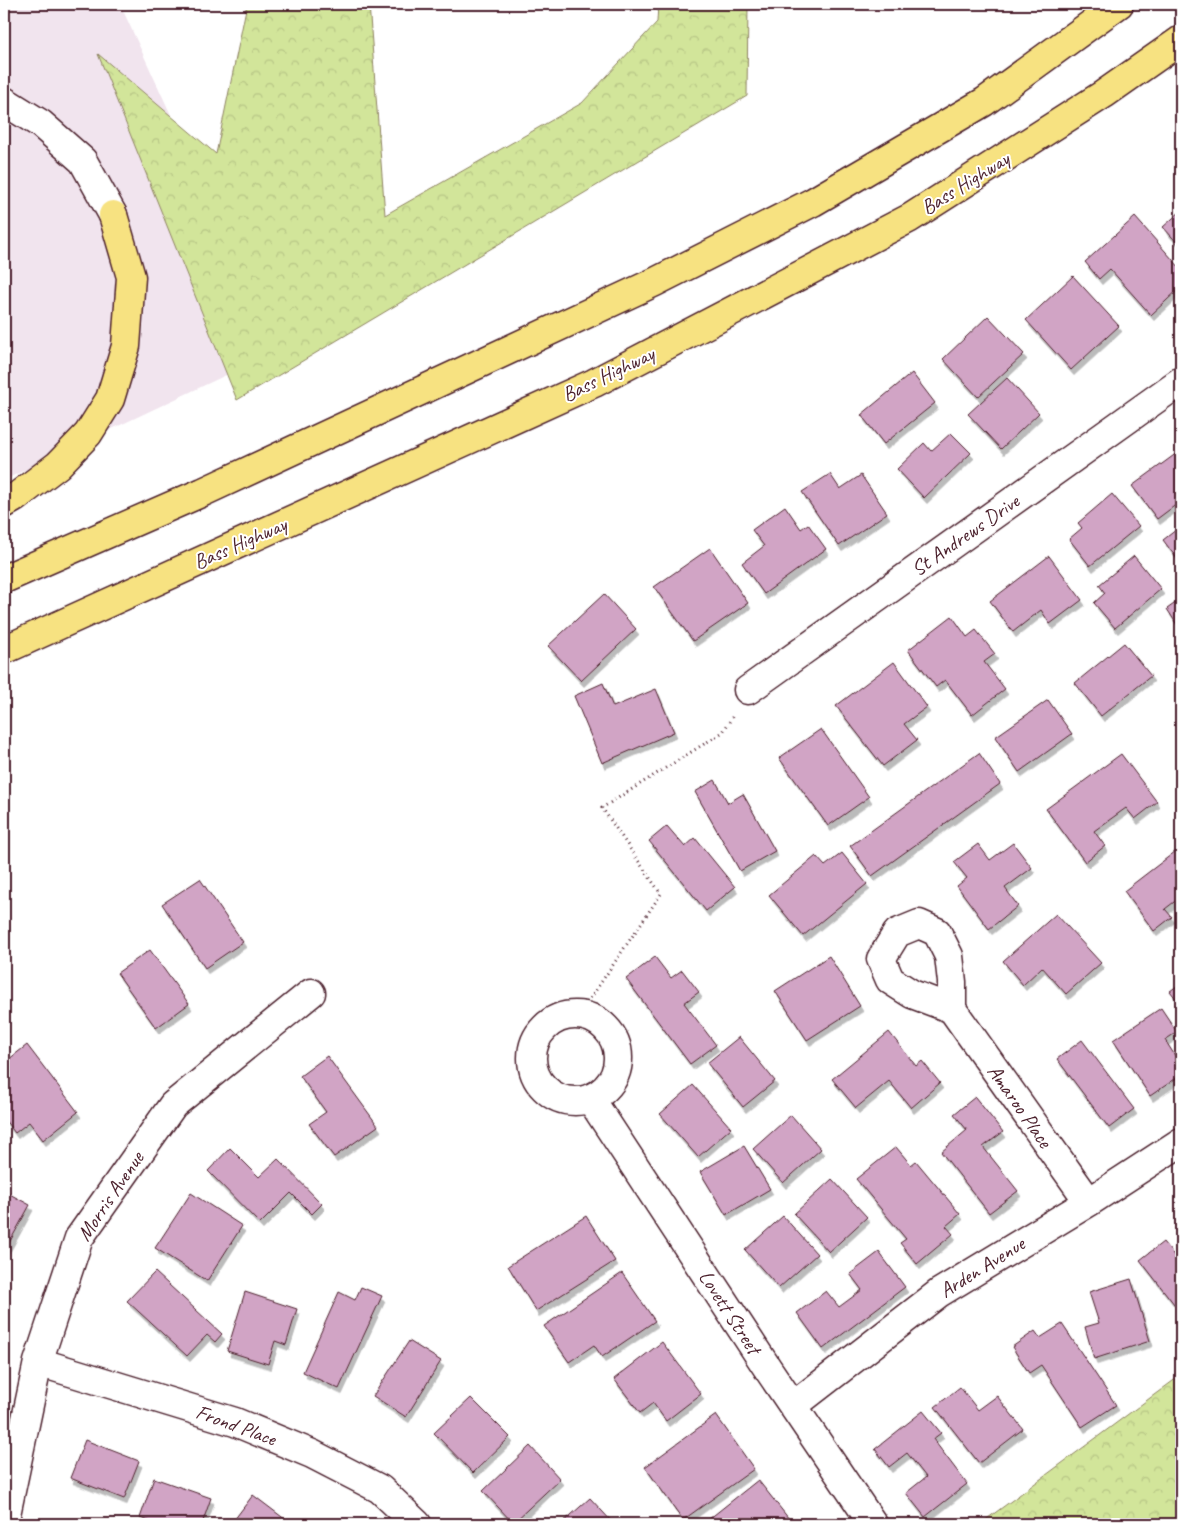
<svg xmlns="http://www.w3.org/2000/svg" width="1185" height="1528" viewBox="0 0 1185 1528" font-family="Caveat,sans-serif">
<defs>
<pattern id="forest-crowns" width="20" height="18" patternUnits="userSpaceOnUse" patternTransform="scale(1.25)"><rect width="20" height="18" fill="#d2e59a"/><path d="M2 6a3 3 0 1 1 6 0M12 15a3 3 0 1 1 6 0" fill="none" stroke="#b6c485"/></pattern>
<filter id="shadow"><feDropShadow dx="3" dy="5.5" stdDeviation="0" flood-color="#0004"/></filter>
</defs>
<rect width="100%" height="100%" fill="#fff"/>
<filter id="ink" filterUnits="userSpaceOnUse"><feTurbulence type="fractalNoise" baseFrequency=".02" numOctaves="2"/><feDisplacementMap in="SourceGraphic" scale="10" xChannelSelector="R" yChannelSelector="G"/><feConvolveMatrix kernelMatrix="1 2 1 2 8 2 1 2 1" color-interpolation-filters="sRGB"/></filter>
<g filter="url(#ink)">
<path fill="#f1e4ee" d="M4 4H120L279 350 4 480Z"/>
<path fill="url(#forest-crowns)" stroke="#8e8262" d="M247 4H369L385 215 582 103 657 22 658 4H748L747 96 237 400 98 54 216 154Z
M1181 1375V1524H980Z"/>
<path fill="#d1a4c5" stroke="#4a1f2b" filter="url(#shadow)" d="M1181 211V247L1163 227Z
M1135 217 1181 269V287L1151 315 1110 269 1099 279 1085 262Z
M1073 276 1119 326 1071 370 1026 320Z
M988 316 1024 354 978 397 943 359Z
M912 373 935 403 884 444 861 415Z
M1007 378 1039 413 1001 449 968 414Z
M951 433 971 453 924 498 897 469 924 443 931 451Z
M1181 450V501L1157 519 1132 486Z
M830 474 840 489 861 475 887 513 839 546 802 492Z
M1112 494 1139 526 1090 566 1069 539 1082 528 1078 523Z
M785 506 801 529 808 524 826 549 764 594 742 563 764 546 752 530Z
M1181 526V564L1163 540Z
M710 548 748 603 693 641 654 587Z
M1049 556 1082 600 1050 624 1041 610 1013 632 990 601Z
M1134 556 1161 589 1115 628 1094 603 1105 593 1099 585Z
M604 594 636 629 581 681 548 646Z
M1181 599V631L1167 609Z
M952 616 967 637 976 630 995 654 984 662 1005 689 972 715 945 680 936 687 908 650Z
M1124 643 1151 676 1101 716 1075 683Z
M894 662 927 707 904 724 917 740 883 766 836 706Z
M603 683 613 707 656 689 674 732 602 763 574 696Z
M1048 700 1072 734 1019 772 995 737Z
M821 729 869 797 828 826 779 758Z
M979 753 1000 784 872 876 850 846Z
M1121 754 1157 802 1135 819 1126 808 1094 831 1105 846 1085 862 1046 809Z
M715 780 728 803 743 794 775 851 740 871 695 792Z
M667 826 685 847 695 838 735 887 706 911 649 841Z
M1013 843 1032 868 1005 888 1018 906 989 929 957 886 967 878 954 862 978 844 990 860Z
M1180 848 1181 903 1178 899 1165 909 1172 917 1154 931 1124 891Z
M842 853 867 884 803 936 769 895 816 856 825 866Z
M200 879 243 942 205 968 162 904Z
M1056 914 1101 963 1066 994 1042 967 1023 985 1003 961Z
M150 950 189 1004 156 1028 117 973Z
M829 956 860 1006 807 1040 775 991Z
M655 957 671 978 682 970 699 992 684 1003 716 1045 690 1064 626 979Z
M1181 983V1005L1170 991Z
M1161 1008 1177 1032 1165 1040 1181 1065V1075L1150 1096 1113 1040Z
M889 1032 916 1066 922 1061 940 1083 911 1108 889 1081 856 1108 832 1079Z
M739 1037 775 1081 743 1107 707 1063Z
M1082 1040 1134 1109 1109 1128 1057 1059Z
M27 1045 78 1112 43 1140 29 1122 15 1133 4 1119V1083L10 1079 4 1070V1063Z
M327 1056 378 1126 334 1157 309 1124 326 1112 300 1076Z
M693 1085 731 1128 698 1157 660 1114Z
M975 1097 1003 1132 983 1147 1018 1191 989 1213 941 1152 967 1130 954 1114Z
M791 1115 821 1149 783 1183 753 1149Z
M744 1146 770 1189 726 1215 700 1172Z
M896 1147 911 1165 916 1161 960 1214 946 1226 953 1234 917 1264 900 1243 906 1239 856 1179Z
M230 1148 259 1177 278 1159 322 1204 312 1214 291 1193 260 1224 208 1171Z
M832 1179 867 1217 829 1252 794 1214Z
M4 1191 30 1205 4 1252Z
M191 1193 242 1226 207 1281 155 1248Z
M586 1216 615 1261 536 1311 508 1266Z
M783 1216 817 1254 779 1288 745 1250Z
M1163 1242 1177 1259 1181 1256V1313L1140 1260Z
M879 1252 905 1287 823 1349 797 1313 826 1291 839 1307 862 1290 850 1274Z
M155 1272 222 1334 215 1342 207 1335 187 1356 127 1301Z
M622 1273 655 1321 602 1357 594 1345 569 1362 544 1326Z
M1131 1279 1150 1341 1094 1359 1085 1327 1099 1323 1089 1292Z
M361 1287 382 1296 339 1389 303 1372 339 1292 355 1300Z
M245 1292 297 1309 286 1345 275 1341 268 1364 227 1351Z
M1062 1324 1116 1405 1082 1427 1041 1365 1029 1373 1012 1347 1035 1331 1040 1338Z
M409 1341 441 1361 406 1417 373 1396Z
M662 1342 701 1394 666 1421 653 1403 640 1413 614 1379Z
M960 1387 978 1410 997 1396 1023 1429 979 1463 935 1407Z
M471 1398 510 1437 473 1473 434 1433Z
M923 1411 941 1433 933 1439 967 1484 925 1517 906 1493 926 1477 907 1453 889 1467 875 1449Z
M716 1415 754 1469 683 1520 645 1467Z
M85 1440 139 1461 124 1499 70 1478Z
M530 1446 560 1479 513 1523 483 1491Z
M154 1478 211 1498 202 1524H158L140 1518Z
M758 1480 793 1524H705L704 1523Z
M253 1495 286 1520 283 1524H231Z
M590 1498 614 1524H561Z"/>
<g fill="none" stroke-linecap="round" stroke-linejoin="round">
<g stroke="#4a1f2b" stroke-width="31">
<path id="street" d="M748 690 1181 381
M952 1009V982L949 956 937 932 919 924 897 933 881 959 890 980 912 994 952 1009 1089 1202
M532 1058a43 43 0 1 1 86 0a43 43 0 1 1-86 0Z
M590 1098 768 1369 873 1524
M38 1362 235 1422 312 1454 380 1489 417 1524
M793 1406 939 1293 1089 1202 1181 1142
M4 1524 38 1362 79 1238 173 1105 311 993"/>
</g>
<g stroke="#4a1f2b" stroke-width="31">
<path id="secondary" d="M4 101 41 124 83 161 113 215"/>
</g>
<g stroke="#4a1f2b" stroke-width="31">
<path id="highway" d="M4 504 16 497 58 465 88 434 110 399 126 346 131 277 113 215
M4 579 203 492 655 282 813 202 984 102 1119 4
M4 650 594 383 910 218 1104 94 1181 40"/>
</g>
<path stroke="#4a1f2b" stroke-width="3" stroke-dasharray="1 4" stroke-linecap="butt" d="M579 1015 661 894 602 808 723 732 734 714"/>
<use href="#street" stroke="#fff" stroke-width="28"/>
<use href="#secondary" stroke="#fff" stroke-width="28"/>
<use href="#highway" stroke="#f7e281" stroke-width="28"/>
</g>
</g>
<g text-anchor="middle" dominant-baseline="central" stroke-width="4" stroke-linejoin="round" paint-order="stroke">
<g font-size="21" fill="#4a1f2b" stroke="#fff">
<text transform="translate(965 183) rotate(-32)">Bass Highway</text>
<text transform="translate(608 374) rotate(-26)">Bass Highway</text>
<text transform="translate(965 535) rotate(-35)">St Andrews Drive</text>
<text transform="translate(240 543) rotate(-24)">Bass Highway</text>
<text transform="translate(1020 1106) rotate(55)">Amaroo Place</text>
<text transform="translate(110 1196) rotate(-56)">Morris Avenue</text>
<text transform="translate(982 1267) rotate(-32)">Arden Avenue</text>
<text transform="translate(730 1312) rotate(57)">Lovett Street</text>
<text transform="translate(236 1425) rotate(20)">Frond Place</text>
</g>
</g>
<rect width="1185" height="1528" fill="none" stroke="#fff" stroke-width="20"/>
<rect x="10" y="10" width="1165" height="1508" fill="none" stroke="#4a1f2b" stroke-width="2" filter="url(#ink)"/>
</svg>
